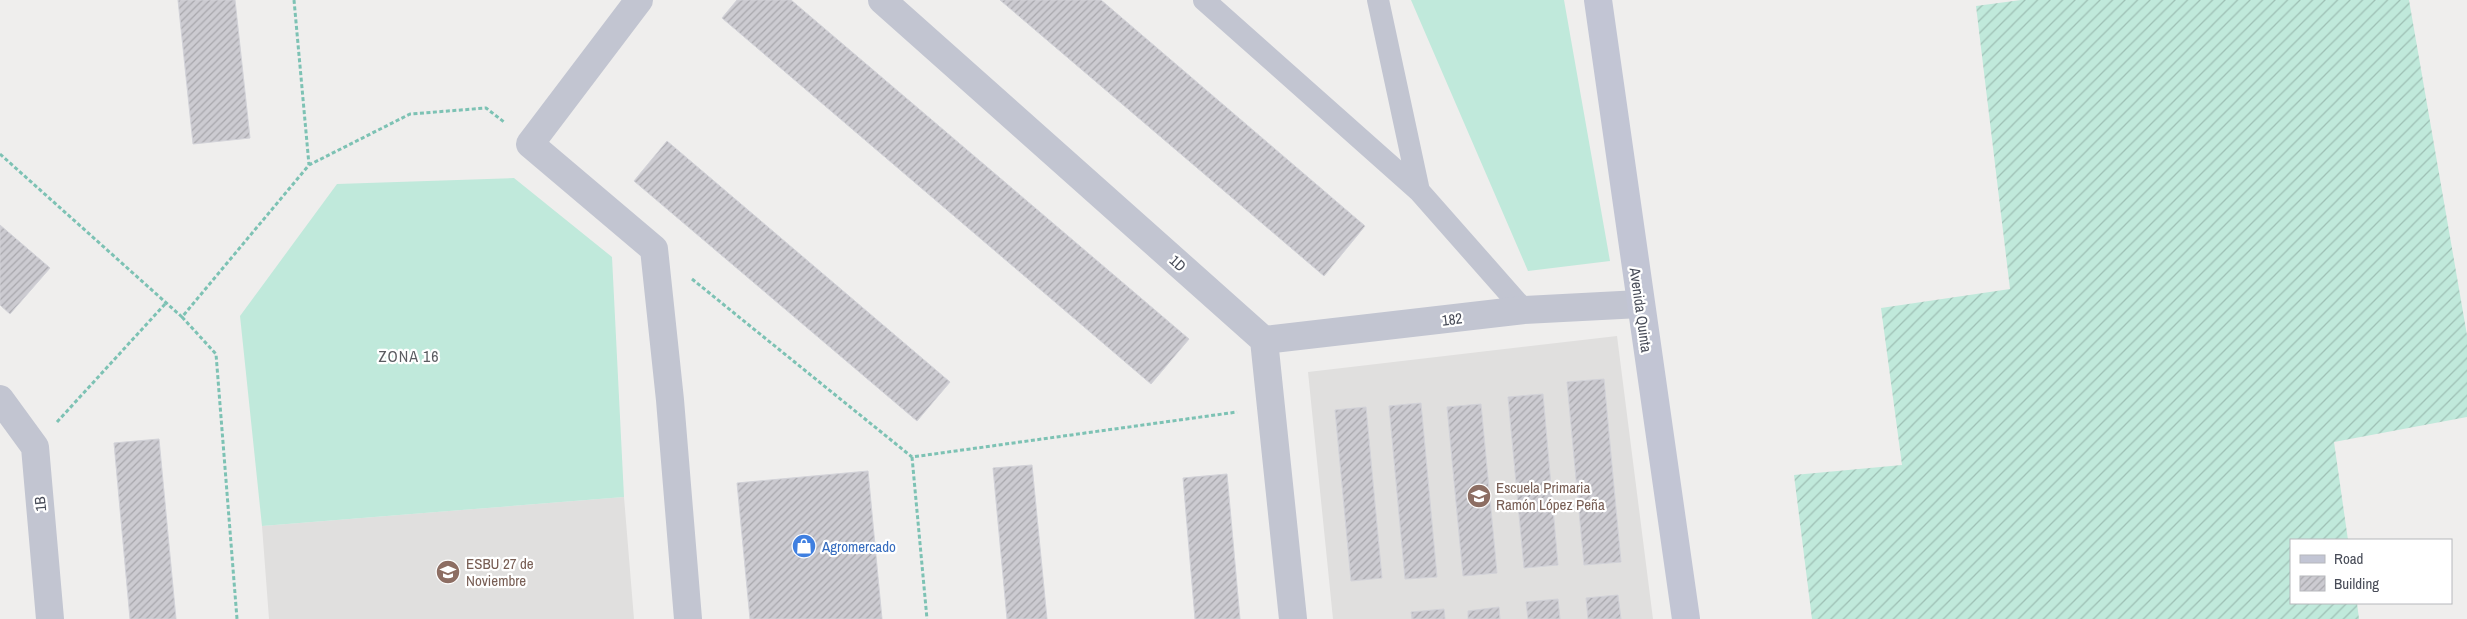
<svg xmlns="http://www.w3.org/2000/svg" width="2467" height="619" viewBox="0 0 2467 619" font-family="'Archivo Narrow',sans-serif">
<defs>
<pattern id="garden-furrows" width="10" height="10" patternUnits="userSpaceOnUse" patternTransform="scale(1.25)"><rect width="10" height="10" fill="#c0e9db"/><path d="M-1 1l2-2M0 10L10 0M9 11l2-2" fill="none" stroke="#9ebfb4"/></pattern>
<pattern id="building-hatch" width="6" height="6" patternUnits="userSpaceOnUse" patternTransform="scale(1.25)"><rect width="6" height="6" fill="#cccbd1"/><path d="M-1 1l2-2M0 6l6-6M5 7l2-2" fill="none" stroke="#a8a7ac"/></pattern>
</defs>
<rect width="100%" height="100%" fill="#efeeed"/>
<path fill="#e0dfde" d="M1617 336 1653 619H1333L1308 372Z
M624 497 634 619H269L262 526Z"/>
<path fill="#c0e9db" d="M1411 0H1564L1610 261 1528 271Z
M514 178 612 257 624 497 262 526 240 316 337 184Z"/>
<path fill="url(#garden-furrows)" d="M2021 0H2409L2467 335V417L2334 442 2348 540H2291V603H2357L2359 619H1812L1794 475 1902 465 1881 308 2010 289 1976 6Z"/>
<path fill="url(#building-hatch)" stroke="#d2d2d8" d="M178 0H235L250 138 193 144Z
M737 0H791L1189 339 1151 384 722 18Z
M1000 0H1101L1365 226 1324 276Z
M667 141 950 382 917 421 634 181Z
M0 225 50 268 10 314 0 305Z
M1604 379 1621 562 1584 565 1567 382Z
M1543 394 1558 565 1524 568 1508 397Z
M1421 403 1437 577 1405 579 1389 406Z
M1481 404 1497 573 1463 576 1447 407Z
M1366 407 1382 578 1351 581 1335 410Z
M159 439 176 619H130L114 443Z
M1032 465 1047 619H1007L993 468Z
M868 471 882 619H750L737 483Z
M1227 474 1240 619H1195L1183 478Z
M1618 595 1621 619H1588L1586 598Z
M1558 599 1560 619H1528L1526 602Z
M1499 607 1500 619H1468V611Z
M1444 609 1445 619H1412L1411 612Z"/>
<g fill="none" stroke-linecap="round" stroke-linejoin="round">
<path stroke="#7dc2b4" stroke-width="3" stroke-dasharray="4 2.5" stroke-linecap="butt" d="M294 0 309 165
M0 154 182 317 309 165 410 114 486 108 504 122
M692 279 912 457 1237 412
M182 317 216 354 237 619
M57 422 166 303
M912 457 927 619"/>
<path stroke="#c2c5d1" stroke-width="22" d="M1204 0 1419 191 1524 310
M1378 0 1419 191"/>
<path stroke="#c2c5d1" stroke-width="28" d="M639 0 530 144 654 249 670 400 688 619
M882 0 1264 340 1293 619
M1264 340 1524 310 1640 304
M0 399 35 447 50 619"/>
<path stroke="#c2c5d4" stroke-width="28" d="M1598 0 1686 619"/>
</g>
<defs>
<g id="school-disc" transform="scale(1.25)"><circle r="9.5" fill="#8d6e63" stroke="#fff"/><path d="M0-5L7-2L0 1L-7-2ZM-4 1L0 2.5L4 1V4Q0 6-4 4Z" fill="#fff"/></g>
<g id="shop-disc" transform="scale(1.25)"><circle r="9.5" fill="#3f7fe0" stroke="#fff"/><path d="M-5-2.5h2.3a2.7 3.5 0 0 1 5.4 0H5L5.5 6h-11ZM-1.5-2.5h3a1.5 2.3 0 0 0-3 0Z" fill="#fff"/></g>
</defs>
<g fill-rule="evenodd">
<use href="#school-disc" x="1479" y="496"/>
<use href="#shop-disc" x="804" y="546"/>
<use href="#school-disc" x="448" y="572"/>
</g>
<g text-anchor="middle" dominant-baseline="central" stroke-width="4.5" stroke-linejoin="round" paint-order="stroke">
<g font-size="15" fill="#484c58" stroke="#fff">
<text transform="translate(1178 263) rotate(42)">1D</text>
<text transform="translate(1641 310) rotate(82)">Avenida Quinta</text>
<text transform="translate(1452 319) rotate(-7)">182</text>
<text transform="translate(40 504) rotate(-95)">1B</text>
</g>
<g font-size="15" fill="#785e54" stroke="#fff" text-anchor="start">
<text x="1496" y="487">Escuela Primaria<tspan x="1496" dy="17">Ramón López Peña</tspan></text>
<text x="466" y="563">ESBU 27 de<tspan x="466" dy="17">Noviembre</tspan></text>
</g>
<g font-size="15" fill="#366cbe" stroke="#fff" text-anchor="start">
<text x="822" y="546">Agromercado</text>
</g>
<g font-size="16" letter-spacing="1" fill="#5b5c61" stroke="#fff">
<text x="409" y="356">ZONA 16</text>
</g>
</g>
<rect x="2290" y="539" width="162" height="65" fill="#ffffff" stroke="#b6b7bc"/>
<rect x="2300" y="555" width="25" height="8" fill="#c2c5d4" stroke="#b6b7bc"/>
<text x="2334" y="564" font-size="15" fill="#484c58">Road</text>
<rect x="2300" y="576" width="25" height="15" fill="url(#building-hatch)" stroke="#b6b7bc"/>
<text x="2334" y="589" font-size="15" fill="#484c58">Building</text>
</svg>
